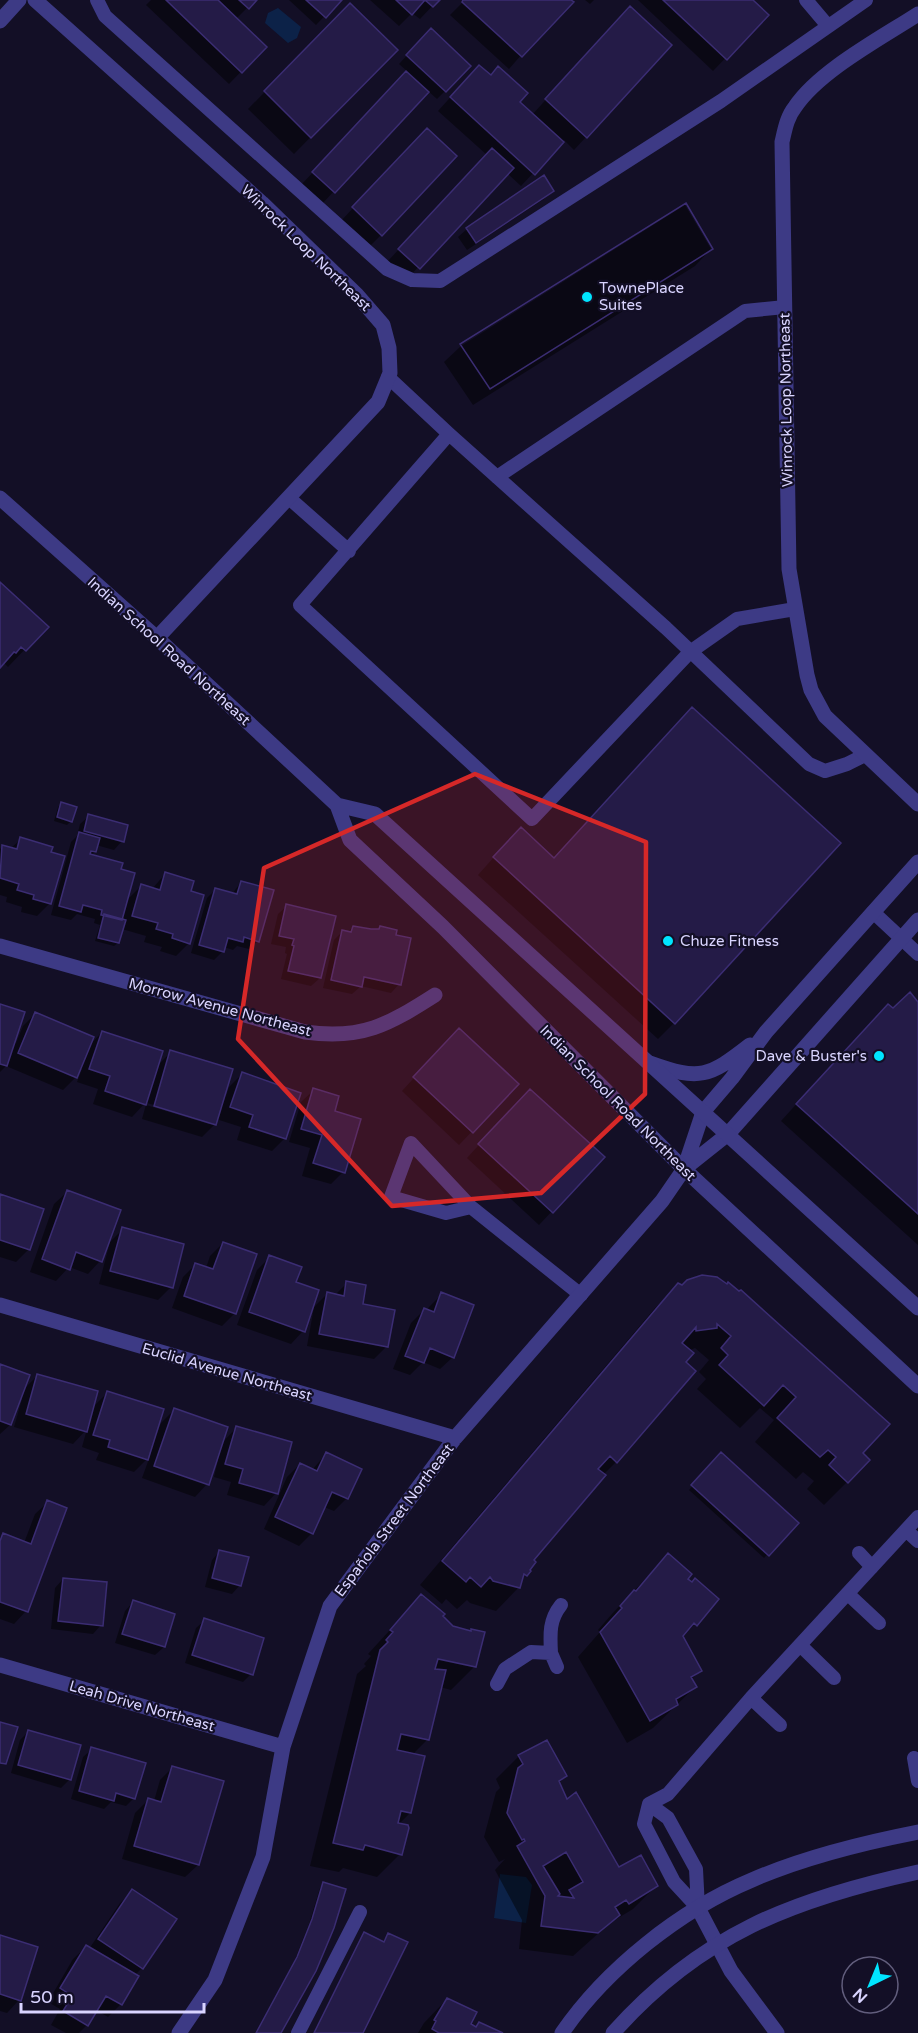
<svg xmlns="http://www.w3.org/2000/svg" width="918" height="2033" viewBox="0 0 918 2033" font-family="'Varela Round',sans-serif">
<rect width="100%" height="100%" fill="#130f26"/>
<path fill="#0c2248" d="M278 8 301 27 297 38 288 43 265 23 268 13Z
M500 1874 526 1877 532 1885 526 1923 494 1918Z"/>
<path fill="#0007" fill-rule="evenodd" d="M151 0H255L236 19 265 47 229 84 146 5Z
M289 0H340L316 25Z
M370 0H438L420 19 412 13 399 26Z
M465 0H569L509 69 450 15Z
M585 0H594L590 4Z
M638 0H751L767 15 713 71Z
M350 5 396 50 294 154 248 109Z
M617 21 586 137 574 150 564 140 521 186 507 173 406 280 387 262 487 155 438 111 466 80 518 102 532 115Z
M423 38 445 91 437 99 428 91 321 205 300 186 408 72 399 64Z
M414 142 381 235 369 247 341 221Z
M552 190 544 199 467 250 458 237 467 229Z
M685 205 711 249 695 266 473 405 444 362 461 346Z
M0 584 46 627 8 667 4 663 0 667Z
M62 804 71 821 67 825 54 821 58 807Z
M89 816 122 841 114 850 96 845 95 852 91 855 119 870 125 902 141 886 152 889 165 874 189 892V943L176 956 160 951 162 947 144 942 146 936 122 929 118 943 114 946 95 941 100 925 94 923 95 919 77 914 71 920 51 915 71 842 77 836 80 824Z
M21 839 49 853 50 903 37 916 21 912 22 907 6 902 7 897 0 895V849L2 847 10 849Z
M504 846 674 1023 658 1039 478 875Z
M241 882 258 941 249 949 237 946 233 950 224 947 223 951 214 960 191 953 207 898 215 890 232 894Z
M287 906 320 978 311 986 281 979 287 954 285 953 286 947 271 944 278 914Z
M353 927 377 930 380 927 399 984 391 993 361 986 352 994 323 988 334 940 342 932 347 933Z
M918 1004V1245L781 1121 871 1022 893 1010Z
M0 1006 14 1042 16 1043 23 1026 35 1014 89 1046 102 1032 157 1066 171 1052 226 1096 229 1087 242 1074 299 1094 284 1139 272 1151 237 1140 241 1127 216 1119 215 1124 202 1137 142 1119 147 1101 132 1117 93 1104 98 1089 77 1082 82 1069H79L76 1077 63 1090 6 1066 0 1072ZM147 1103 209 1121V1124L146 1105Z
M446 1043 517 1084 459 1145 402 1091Z
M314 1090 333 1112 343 1172 331 1184 302 1176 310 1148 289 1142 301 1102Z
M517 1103 603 1157 539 1225 467 1158Z
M67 1192 119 1211 100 1261 88 1274 69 1267 56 1281 30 1272 54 1204Z
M0 1196 29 1249 16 1262 0 1257Z
M123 1229 171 1287 158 1300 99 1284 110 1242Z
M223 1243 235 1313 222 1326 172 1308 183 1277 196 1264 206 1268 210 1256Z
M270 1257 295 1283 303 1331 291 1344 237 1325 257 1270Z
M347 1283 387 1346 374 1359 307 1346 314 1307 327 1294 335 1295Z
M679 1285 861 1453 847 1482 824 1505 807 1489 814 1481 803 1472 796 1479 755 1442 774 1420 760 1408 740 1428 697 1389 706 1379 699 1372 709 1360 695 1348 688 1351 616 1462 603 1475 532 1561 529 1571 521 1580 519 1587 496 1611 470 1603 467 1600 457 1609 446 1599 442 1604 420 1585 655 1308Z
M442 1294 453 1357 440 1369 423 1362 410 1375 393 1369 411 1323 424 1310 427 1311 429 1307Z
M0 1365 22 1391 37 1376 92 1408 108 1392 157 1434 161 1423 174 1410 222 1443 236 1428 276 1493 264 1506 227 1495 231 1482 214 1477 218 1460 216 1459 207 1484 195 1497 142 1478 150 1456 134 1472 96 1460 99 1453 82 1447 87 1429 73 1444 14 1427 22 1399H19L10 1425 0 1434Z
M326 1454 347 1498 334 1511 324 1507 312 1533 299 1546 264 1529 287 1477 300 1464 312 1470Z
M721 1454 797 1523 764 1558 689 1490Z
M48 1502 26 1611 14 1624 0 1619V1538L3 1535 24 1543 35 1514Z
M220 1551 240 1585 232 1594 205 1587 212 1560Z
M668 1555 686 1579 717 1599 682 1638 700 1670 691 1680 695 1687 653 1728 627 1743 578 1657 600 1632 598 1630 611 1615Z
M63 1579 101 1625 93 1634 51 1629 55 1588Z
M421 1596 452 1627 470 1633H483L474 1667 451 1690 440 1687 428 1739 412 1755 410 1813 398 1825 400 1854 377 1877 343 1868 339 1872 310 1866 357 1674 366 1666 364 1664 371 1656 368 1654Z
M133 1602 164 1647 155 1655 115 1643 125 1611Z
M205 1620 251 1674 243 1682 185 1663 196 1628Z
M28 1732 70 1779 61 1788 11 1773 20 1740Z
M92 1749 134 1798 126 1806 111 1802 104 1809 71 1799 83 1757Z
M519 1756 566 1776 558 1784 566 1801 619 1869 656 1886 633 1909 610 1923 573 1956 519 1949 522 1920 495 1870 505 1859 499 1862 484 1837 496 1792 500 1788 496 1779Z
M172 1768 222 1782 198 1865 185 1877 122 1859 135 1813 148 1800 154 1801 160 1780Z
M324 1884 279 2033H255L294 1962 309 1924 320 1888Z
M133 1891 142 1968 135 1975 121 2004 108 2017 96 2010 87 2025 79 2033H66L51 2025 60 2009 48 2002 73 1959 86 1947 89 1949 120 1903Z
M364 1934 382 1943 388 1934 362 2033H314L361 1938Z
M0 1936 19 2000 7 2013 0 2011Z
M447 1999 469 2025 475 2028 479 2024 500 2033H418L424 2023Z"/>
<path fill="#241b47" stroke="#3b2d73" stroke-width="1.5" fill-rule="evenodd" d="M166 0H218L267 47 242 73Z
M239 0H257L249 9Z
M306 0H342L326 18Z
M396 0H440L433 7 425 0 412 15Z
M463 0H571L574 2 522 57 462 2Z
M663 0H753L769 15 727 60Z
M350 3 398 50 311 138 264 91Z
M630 6 672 45 587 138 545 99Z
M431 28 471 66 446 92 406 55Z
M479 65 491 75 498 66 528 93 520 102 564 142 535 175 450 97Z
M406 71 429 92 335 193 312 172Z
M427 128 457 156 382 236 352 207Z
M492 148 514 168 420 269 398 249Z
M544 175 554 191 476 243 466 228Z
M686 203 713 249 490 389 460 344Z
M686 203 713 249 490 389 460 344Z
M0 582 49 627 26 651 21 647 16 653 14 652 0 668Z
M692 707 841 843 675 1024 493 857 521 827 554 858Z
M61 802 77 807 72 822 57 817Z
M88 814 128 825 124 842 84 831Z
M79 832 100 838 96 852 91 851 90 854 123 863 121 869 135 873 122 920 101 915 102 910 83 905 81 912 59 906Z
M20 837 53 847 51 852 65 856 51 904 33 899 34 895 17 890 19 884 0 878 2 845 17 849Z
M165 872 194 881 191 891 204 895 190 944 172 938 173 934 156 929 158 923 132 916 141 884 160 890Z
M241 881 274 890 259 942 244 937 243 942 228 938 224 952 199 945 215 888 237 894Z
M286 904 336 916 321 978 288 971 294 946 292 945 294 939 279 936Z
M104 914 126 920 119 943 98 938Z
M353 926 371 929H379L380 926 397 930 396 935 411 938 401 985 364 977 362 987 331 980 342 930 351 932Z
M910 992 918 1002V1214L796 1104 888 1004 893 1008Z
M0 1004 25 1012 7 1066 0 1064Z
M35 1012 94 1037 77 1078 18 1053Z
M459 1028 519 1084 473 1133 413 1077Z
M102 1031 163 1051 146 1105 105 1091 110 1076 89 1069Z
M170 1050 233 1069 216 1125 154 1106Z
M242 1072 301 1093 286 1139 249 1127 253 1115 230 1107Z
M313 1088 339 1096 335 1111 361 1119 345 1173 313 1163 322 1135 301 1129Z
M530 1089 605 1157 553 1213 478 1144Z
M67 1190 121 1210 102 1262 76 1252 70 1270 42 1259Z
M0 1194 44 1209 30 1250 0 1240Z
M122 1227 184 1244 173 1288 110 1271Z
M223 1242 257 1254 236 1314 184 1296 195 1263 213 1269Z
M269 1255 302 1267 296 1282 319 1290 305 1332 249 1312Z
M702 1275 717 1277 727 1284 728 1282 739 1291 741 1290 890 1424 863 1453 870 1460 848 1483 829 1465 836 1457 828 1450 820 1457 777 1418 796 1397 783 1385 764 1406 719 1365 728 1355 721 1348 731 1336 717 1324V1328L696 1331V1327L682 1343 694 1353 686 1362 696 1371 617 1463 610 1456 598 1469 606 1475 534 1560 536 1562 530 1570 531 1571 527 1576 524 1574 520 1588 493 1581 490 1577 481 1587 470 1577 466 1582 442 1561 678 1283 682 1285 687 1280Z
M346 1281 366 1285 363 1304 395 1310 388 1347 319 1334 327 1292 344 1296Z
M441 1292 474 1305 454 1358 430 1348 424 1363 405 1356 424 1308 434 1312Z
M0 1364 30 1375 11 1425 0 1421Z
M37 1374 98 1391 87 1432 26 1414Z
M107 1391 164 1409 148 1460 108 1447 110 1440 93 1435Z
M174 1408 228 1427 209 1485 154 1466Z
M236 1426 292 1442 278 1494 239 1483 243 1469 225 1464Z
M326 1452 362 1469 348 1499 332 1492 313 1534 275 1517 300 1463 317 1471Z
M721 1452 799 1523 769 1556 691 1485Z
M47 1500 67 1508 28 1612 0 1602V1541L3 1533 31 1544Z
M219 1550 249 1557 241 1586 212 1578Z
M668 1553 692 1574 688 1579 692 1582 695 1578 719 1599 697 1626 694 1623 683 1636 702 1671 691 1677 697 1687 676 1699 678 1705 650 1721 600 1632 622 1608 620 1606 634 1590 636 1591Z
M63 1578 107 1582 103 1626 58 1621Z
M421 1594 445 1614 443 1616 453 1626 471 1631V1629L485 1632 476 1667 438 1659 435 1669 446 1670 429 1740 401 1734 397 1750 425 1756 411 1813 401 1811 398 1823 408 1825 409 1828 402 1855 365 1845 363 1850 333 1843 380 1650 388 1642 386 1640 393 1632 390 1630Z
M133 1600 175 1614 165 1647 122 1634Z
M204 1618 264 1638 253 1675 192 1655Z
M0 1722 18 1727 6 1764 0 1763Z
M28 1730 81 1745 71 1780 18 1765Z
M547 1740 567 1776 559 1781 567 1799 576 1792 619 1867 641 1855 658 1886 629 1904 626 1900 615 1907 620 1915 598 1933 541 1926 545 1896 517 1846 525 1841 524 1839 522 1840 507 1813 518 1768 523 1764 518 1755ZM566 1852 583 1882 569 1890 574 1898 558 1896 560 1894 543 1866Z
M91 1747 146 1763 135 1799 116 1793 114 1801 79 1791Z
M172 1766 224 1781 199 1865 134 1846 148 1798 161 1802Z
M323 1882 346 1889 334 1928 316 1971 281 2033H256L297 1957 312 1919Z
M132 1889 177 1919 143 1969 98 1939Z
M364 1932 384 1942 388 1933 408 1942 363 2033H314Z
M0 1935 38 1947 21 2001 0 1994Z
M86 1945 139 1976 122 2005 106 1996 88 2026 63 2011 72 1996 60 1988Z
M447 1998 477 2012 471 2024 476 2027 479 2022 503 2033H439L432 2029 436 2021 434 2020Z"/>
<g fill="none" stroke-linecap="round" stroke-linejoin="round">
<path stroke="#3d3a85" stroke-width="14" d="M97 0 105 16 387 269 412 280 440 281 721 101 866 0
M806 0 828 26
M388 377 449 434 666 628 809 764 825 771 847 764 865 755
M449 434 300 605 532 819 690 652 737 619 795 609
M497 477 745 311 785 307
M289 498 349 551
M873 912 918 954
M471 1207 446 1213 391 1197 411 1143 471 1207 581 1295
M906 1530 918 1541
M859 1553 872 1567
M848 1594 879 1623
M800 1645 834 1678
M551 1653C550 1634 549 1620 561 1605
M497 1684 505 1669 531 1652 551 1653 557 1667
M751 1698 780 1725
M914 1758 918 1781
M649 1804 668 1818 696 1869 698 1908 674 1882 644 1824 649 1804 668 1794 751 1698 918 1517
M298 2033 360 1912"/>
<path stroke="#3d3a85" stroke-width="15" d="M35 0 262 203 357 295 383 325 389 348 390 373 378 402 157 638
M918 14C881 38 819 71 795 107 787 117 785 129 782 142L789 569 807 675 811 690 825 716 918 804
M0 946 305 1032C362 1040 388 1025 435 995
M650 1063C700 1081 709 1077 750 1045
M684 1169 728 1134 918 920
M0 1305 455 1438
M0 1665 283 1747
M698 1908 731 1971 777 2033
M179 2033 215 1980 263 1857 283 1747 330 1606 455 1438 662 1201 684 1169 703 1112 732 1078 766 1032 918 862"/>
<path stroke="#3d3a85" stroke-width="15" d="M0 21 19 0
M0 498 157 638 337 805 350 840 443 927 684 1169 918 1386
M337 805 375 814 918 1308
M562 2033C606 1969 680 1910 752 1880 804 1857 862 1843 918 1832
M613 2033C700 1935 793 1899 918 1872"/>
</g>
<path fill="#d62828" fill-opacity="0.2" stroke="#d62828" stroke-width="4.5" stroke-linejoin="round" d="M475 774 646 842 645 1094 541 1193 392 1206 238 1039 264 868Z"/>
<g fill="#00e5ff" stroke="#130f26" stroke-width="2">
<circle cx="587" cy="297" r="6"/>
<circle cx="668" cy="941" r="6"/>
<circle cx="879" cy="1056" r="6"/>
</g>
<g text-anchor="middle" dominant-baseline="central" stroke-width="4.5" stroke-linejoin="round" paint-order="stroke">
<g font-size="15" fill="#d9d4ff" stroke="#130f26">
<text transform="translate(306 248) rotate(44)">Winrock Loop Northeast</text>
<text transform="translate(786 400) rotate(-91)">Winrock Loop Northeast</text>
<text transform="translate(169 651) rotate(42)">Indian School Road Northeast</text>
<text transform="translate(220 1007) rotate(15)">Morrow Avenue Northeast</text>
<text transform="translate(618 1103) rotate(45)">Indian School Road Northeast</text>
<text transform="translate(227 1372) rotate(16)">Euclid Avenue Northeast</text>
<text transform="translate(394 1520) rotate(-53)">Española Street Northeast</text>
<text transform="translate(142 1706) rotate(16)">Leah Drive Northeast</text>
</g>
<g font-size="15" fill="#d9d4ff" stroke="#130f26" text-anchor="start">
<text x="599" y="288">TownePlace<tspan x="599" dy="17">Suites</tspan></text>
<text x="680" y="941">Chuze Fitness</text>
<text x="867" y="1056" text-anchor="end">Dave &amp; Buster's</text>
</g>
</g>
<g transform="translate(870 1985) rotate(223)"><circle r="28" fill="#130f26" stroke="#625e7d" stroke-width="1.5"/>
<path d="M0-4.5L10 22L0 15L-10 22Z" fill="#00e5ff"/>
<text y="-9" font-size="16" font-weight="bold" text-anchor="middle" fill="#d9d4ff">N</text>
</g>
<path d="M21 2003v9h183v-9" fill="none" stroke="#d9d4ff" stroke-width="3"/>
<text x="30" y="2003" font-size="18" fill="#d9d4ff" stroke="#130f26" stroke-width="4.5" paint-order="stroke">50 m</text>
</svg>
